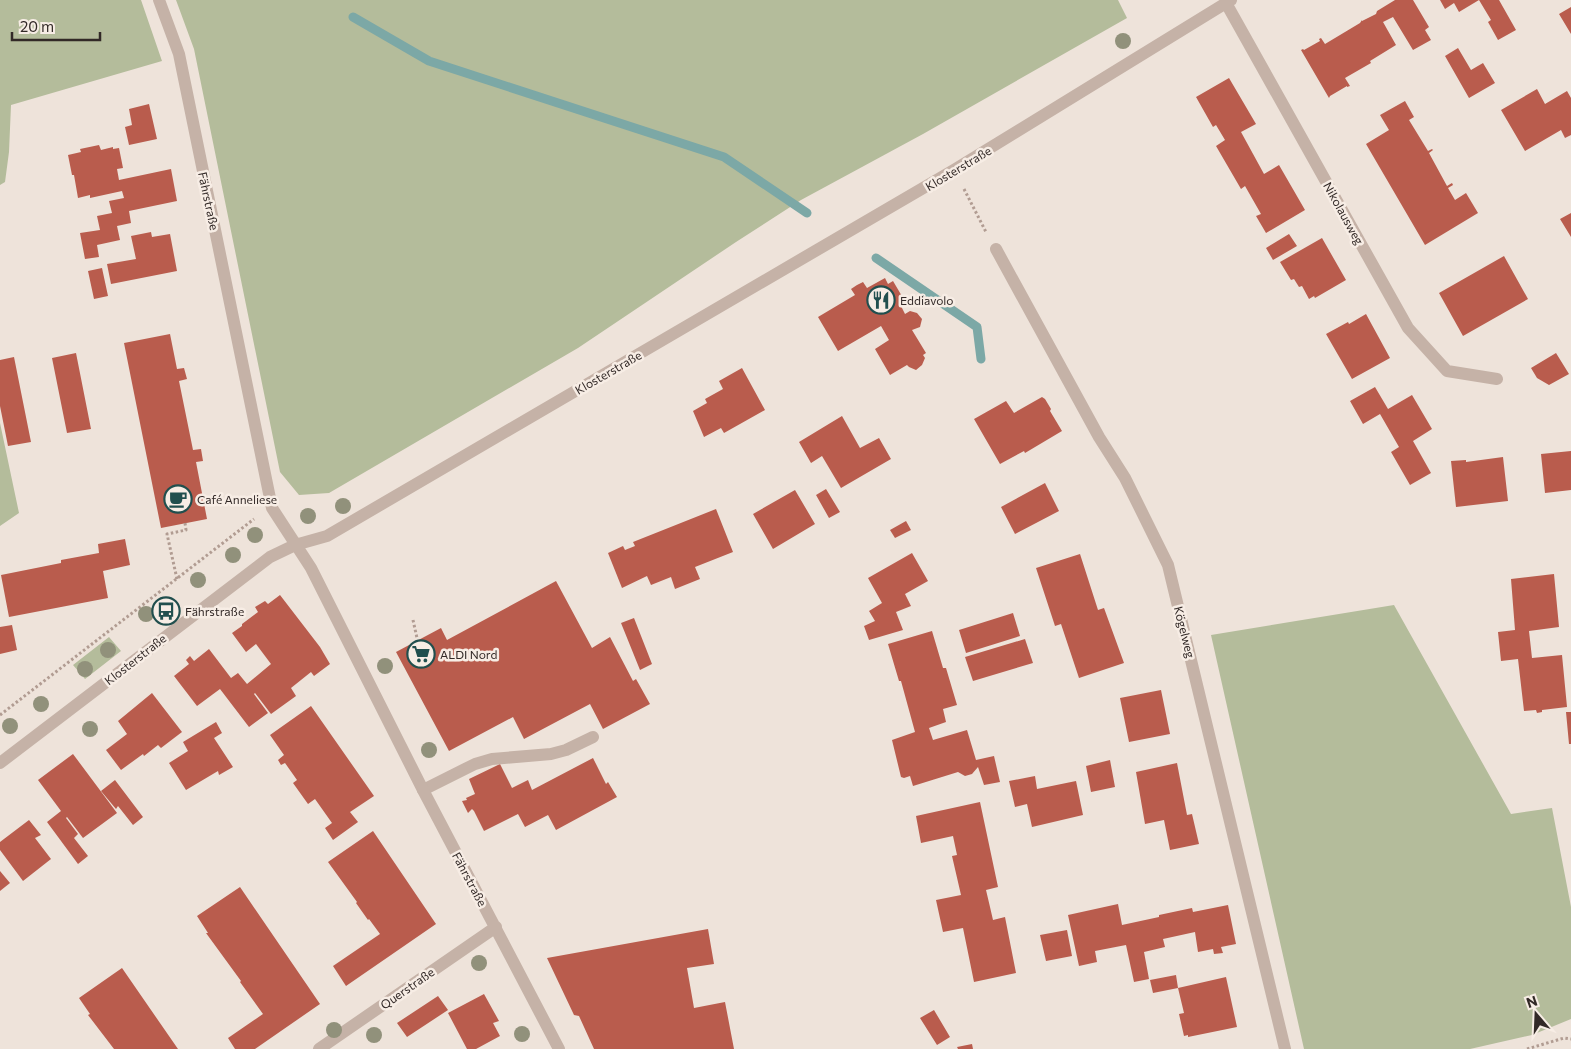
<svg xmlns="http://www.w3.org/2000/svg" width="1571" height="1049" viewBox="0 0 1571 1049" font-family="Commissioner,sans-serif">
<rect width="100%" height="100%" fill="#eee3da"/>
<path fill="#b4bc9b" d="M0 0H141L162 61 11 105 9 152 5 182 0 185Z
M176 0H1118L1127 18 923 134 801 200 736 242 578 348 329 493 299 495 280 472 194 49Z
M0 423 19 513 0 526Z
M1394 605 1511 814 1552 808 1571 907V1019L1532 1035 1470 1049H1304L1211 635Z
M109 637 121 651 85 679 73 665Z"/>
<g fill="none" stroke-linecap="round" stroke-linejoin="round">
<path stroke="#7ca8a6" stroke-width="9" d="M353 17 429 61 724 157 807 213
M876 258 977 327 981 359"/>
</g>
<path fill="#b95c4d" d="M1395 0H1413L1429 27 1425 30 1431 40 1413 50 1393 17 1383 22 1396 45 1370 61 1371 63 1345 78 1350 86 1347 87V86L1330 96 1329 98 1301 50 1303 49 1304 50 1320 41 1319 39 1321 38 1325 44 1360 23 1362 20V21L1376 14 1377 11Z
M1440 0H1479L1459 12 1454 3 1445 9Z
M1479 0H1499L1516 30 1498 40 1488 22 1491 20Z
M1571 7V34L1559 14Z
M1458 48 1471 70 1483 63 1495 83 1469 98 1445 56Z
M1229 78 1256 124 1241 132 1264 174 1279 165 1305 210 1266 233 1256 216 1261 214 1245 186 1241 189 1216 146 1225 140 1216 125 1213 127 1196 97Z
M1537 89 1545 104 1567 91 1571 98V135L1565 138 1561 130 1525 151 1501 110Z
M1405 101 1414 117 1409 120 1428 151 1432 149 1433 150 1429 153 1447 186 1452 183 1453 185 1448 188 1455 200 1466 193 1478 213 1425 245 1366 144 1389 130 1380 115Z
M149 104 157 139 129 145 125 127 132 125 129 109Z
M99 145 101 150 113 147V149L119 148 123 168 117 169 119 180 171 169 177 201 129 211 131 223 117 226 120 240 97 245 99 257 85 259 80 233 100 230 97 216 112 213 109 201 124 198 122 191 90 198V195L78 198 74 175H72L68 155 81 152 80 149Z
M1571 213V237L1560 219Z
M151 232 152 237 170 234 177 271 111 284 107 264 136 259 131 236Z
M1289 234 1297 246 1273 260 1266 248Z
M1322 238 1346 280 1315 298 1314 296 1309 299 1302 286 1299 287 1294 279 1291 280 1280 262Z
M1504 256 1528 299 1463 336 1439 293Z
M102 268 108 296 94 299 88 271Z
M885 278 888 284 893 281 906 303 901 306 905 314 910 311 917 313 922 319 920 327 912 330 926 353 923 355 925 358 922 365 916 370 909 367 907 365 890 375 875 349 889 340 881 326 838 351 818 317 855 295 851 289 857 285 863 282 867 288Z
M1366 314 1390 358 1352 379 1326 334 1348 322 1349 324Z
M170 334 177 369 184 368 187 379 179 381 193 450 201 449 203 461 196 462 207 519 161 528 124 343Z
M76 353 91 429 67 433 52 358Z
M1556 353 1569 374 1549 385 1537 378 1531 368Z
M14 357 31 442 8 446 0 406V360Z
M742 368 765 410 724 433 721 428 704 437 693 411 707 403 705 399 723 389 719 381Z
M1375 387 1388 409 1412 395 1432 429 1413 441 1431 473 1410 485 1391 452 1399 447 1380 414 1363 424 1350 401Z
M1042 397 1045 399 1051 409 1050 411 1062 431 1025 453 1024 451 1000 464 974 419 1006 401 1014 413Z
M842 416 860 448 879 438 891 459 841 488 822 456 811 463 799 442Z
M1571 451V490L1545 493 1541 454Z
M1503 457 1508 501 1456 507 1451 461 1466 460V462Z
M1045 483 1059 511 1015 534 1001 507Z
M826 489 840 512 829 518 816 495Z
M795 490 815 524 773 549 753 514Z
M716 509 733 552 695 567 700 579 675 589 671 577 651 585 647 576 622 588 608 553 623 546 625 550 635 546 633 542Z
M906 521 911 530 895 538 890 530Z
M125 539 130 565 103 571 108 598 9 617 1 575 61 563V560L99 553 98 544Z
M912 553 928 581 905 594 911 606 896 612 903 630 869 640 864 626 875 621 869 611 882 603 868 578Z
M1080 554 1098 610 1104 608 1124 663 1079 678 1061 624 1055 626 1036 568Z
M1554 574 1559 627 1529 631 1532 658 1562 655 1567 707 1542 710V712L1537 713 1536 710 1524 711 1518 659 1501 661 1498 632 1515 630 1511 579Z
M556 581 592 648 610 637 633 681 636 679 650 704 603 729 590 704 524 739 513 717 449 751 396 652 441 628 447 640Z
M280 595 320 647 330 664 314 676 311 672 291 688 296 696 271 714 255 693 254 694 268 713 249 727 220 689 197 706 174 676 189 664 186 660 190 656 194 661 209 649 231 678 238 673 247 684 271 664 256 644 246 652 232 633 242 626V624L258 612 255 607 265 601 268 604Z
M1013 613 1020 636 966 653 959 630Z
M634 618 652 664 640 670 621 623Z
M12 625 17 650 0 654V627Z
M932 631 943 668H946L957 705 943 709 946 722 929 728 933 740 967 730 976 760 994 756 1000 782 984 785 978 767 972 774 965 776 958 772 913 786 910 776 904 778 901 777 892 740 915 732 901 681H899L888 644Z
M1025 639 1033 663 973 681 965 657Z
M1161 690 1170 734 1129 742 1120 698Z
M152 693 182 732 161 748 158 745 144 756 143 754 121 770 106 750 127 734 118 721Z
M311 706 374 796 350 812 358 822 333 840 325 828 332 823 315 799 308 804 293 783 297 780 285 763 281 765 278 760 284 755 270 735Z
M1566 712H1571V744H1569Z
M216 722 222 733 214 738 233 767 219 775 218 771 186 790 169 763 188 751 183 742Z
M73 754 117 813 83 838 67 817 66 818 78 834 74 838 88 856 78 864 47 822 61 811 38 780Z
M593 758 606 784 608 782 617 797 556 830 548 815 525 827 518 814 484 831 474 811 472 809 468 813 462 801 467 800 466 798 475 794 469 779 500 764 512 788 528 780 532 790Z
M1110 760 1115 787 1091 792 1086 766Z
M1177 763 1187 815 1192 814 1199 844 1170 850 1164 820 1145 824 1136 772Z
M1035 776 1037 789 1076 781 1083 815 1032 827 1027 804 1015 807 1009 781Z
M115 780 143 817 133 825 118 806 116 809 101 791Z
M980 802 998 887 986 890 990 907 993 920 1005 917 1016 973 974 982 963 928 943 932 936 900 961 895 952 856 957 855 953 836 921 843 916 816Z
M29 820 41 835 35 838 51 859 23 881 0 850V842Z
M373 831 436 924 346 986 333 966 380 934 369 919 368 920 356 903 357 902 328 862Z
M0 871 10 883 0 891Z
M240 887 320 1004 255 1049H235L228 1038 263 1014 240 982 241 981 206 933H208L197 916Z
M1118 904 1122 925 1159 917V915L1192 908 1193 912 1228 905 1236 944 1221 947 1223 953 1214 954 1213 949 1198 952 1195 932 1163 939 1165 947 1144 952 1149 979 1134 982 1126 945 1095 951 1097 962 1079 966 1068 915Z
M708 929 714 964 687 968 694 1008 725 1002 734 1049H594L579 1016 574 1015 547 958Z
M1067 930 1072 956 1046 961 1040 935Z
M122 968 151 1010 178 1049H114L88 1015 90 1014 79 998Z
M1176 975 1178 988 1153 993 1150 980Z
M1226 977 1237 1027 1188 1037V1035L1184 1036 1179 1014 1184 1013 1178 988Z
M484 994 499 1021 493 1023 500 1036 476 1049H467L448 1013Z
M438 996 448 1010 407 1037 397 1023Z
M934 1010 950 1037 937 1045 920 1018Z
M972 1044 973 1049H958L957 1047Z"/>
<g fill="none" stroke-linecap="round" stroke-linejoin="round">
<path stroke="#b19c92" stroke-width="3" stroke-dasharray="2.5 2.5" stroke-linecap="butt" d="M964 189 986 232
M177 579 167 534 186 530 185 523
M413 620 417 638
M0 715 254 519
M1527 1049 1564 1038 1571 1039"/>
<path stroke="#c5b2a7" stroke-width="12" d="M423 790 475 764 492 759 551 754 566 750 593 737"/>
<path stroke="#c5b2a7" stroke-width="12" d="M159 0 179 54 272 508 311 568 423 790 559 1049
M1226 3 1408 328 1447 371 1497 379
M996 249 1099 437 1125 478 1168 565 1285 1049
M0 763 270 557 295 545 327 536 954 170 1231 0
M319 1049 496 927"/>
</g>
<g fill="#91917b">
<circle cx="1123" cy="41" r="8"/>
<circle cx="343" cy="506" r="8"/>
<circle cx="308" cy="516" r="8"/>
<circle cx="255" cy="535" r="8"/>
<circle cx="233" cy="555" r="8"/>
<circle cx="198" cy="580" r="8"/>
<circle cx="146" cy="614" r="8"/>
<circle cx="108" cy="650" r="8"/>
<circle cx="385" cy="666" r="8"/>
<circle cx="85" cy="669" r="8"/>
<circle cx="41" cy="704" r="8"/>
<circle cx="10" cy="726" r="8"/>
<circle cx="90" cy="729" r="8"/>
<circle cx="429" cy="750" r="8"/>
<circle cx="479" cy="963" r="8"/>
<circle cx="334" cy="1030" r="8"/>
<circle cx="522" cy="1034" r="8"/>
<circle cx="374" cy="1035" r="8"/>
</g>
<defs>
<g id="restaurant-ring" transform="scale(1.4375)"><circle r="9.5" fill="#f7ede5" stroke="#214f4e" stroke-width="1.5"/><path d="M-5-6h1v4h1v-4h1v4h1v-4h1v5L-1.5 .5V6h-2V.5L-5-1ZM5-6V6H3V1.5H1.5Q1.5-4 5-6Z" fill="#214f4e"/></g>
<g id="cafe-ring" transform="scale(1.4375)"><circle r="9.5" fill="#f7ede5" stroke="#214f4e" stroke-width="1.5"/><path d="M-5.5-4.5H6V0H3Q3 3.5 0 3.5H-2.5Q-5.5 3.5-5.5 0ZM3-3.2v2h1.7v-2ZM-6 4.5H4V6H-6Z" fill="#214f4e"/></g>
<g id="bus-ring" transform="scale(1.4375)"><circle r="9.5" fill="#f7ede5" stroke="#214f4e" stroke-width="1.5"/><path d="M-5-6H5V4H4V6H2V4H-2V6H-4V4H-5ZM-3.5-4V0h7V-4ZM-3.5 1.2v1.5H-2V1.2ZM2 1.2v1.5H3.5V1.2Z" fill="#214f4e"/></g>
<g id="supermarket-ring" transform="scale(1.4375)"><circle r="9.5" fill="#f7ede5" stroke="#214f4e" stroke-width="1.5"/><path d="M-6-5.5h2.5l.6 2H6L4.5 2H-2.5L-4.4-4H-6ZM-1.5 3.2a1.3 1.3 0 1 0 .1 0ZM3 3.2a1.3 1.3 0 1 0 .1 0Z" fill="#214f4e"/></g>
</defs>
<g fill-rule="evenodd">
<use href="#restaurant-ring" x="881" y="300"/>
<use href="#cafe-ring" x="178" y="499"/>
<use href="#bus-ring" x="166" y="611"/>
<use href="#supermarket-ring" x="421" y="654"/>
</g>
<g text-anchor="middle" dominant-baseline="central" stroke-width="5" stroke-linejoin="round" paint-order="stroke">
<g font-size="12" fill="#322927" stroke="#f7ede5">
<text transform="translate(958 168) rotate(-31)">Klosterstraße</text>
<text transform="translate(209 201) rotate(78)">Fährstraße</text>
<text transform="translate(1344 213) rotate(61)">Nikolausweg</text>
<text transform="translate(608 372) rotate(-30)">Klosterstraße</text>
<text transform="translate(1185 632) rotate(76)">Kögelweg</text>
<text transform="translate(135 659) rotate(-38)">Klosterstraße</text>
<text transform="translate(470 879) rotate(62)">Fährstraße</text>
<text transform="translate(407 988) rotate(-35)">Querstraße</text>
</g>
<g font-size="12" fill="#322927" stroke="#f7ede5" text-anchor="start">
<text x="900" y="300">Eddiavolo</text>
<text x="197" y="499">Café Anneliese</text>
<text x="185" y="611">Fährstraße</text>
<text x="440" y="654">ALDI Nord</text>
</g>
</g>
<g transform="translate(1536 1014) rotate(341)" stroke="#f7ede5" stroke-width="4" paint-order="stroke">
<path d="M0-4L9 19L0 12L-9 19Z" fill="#322927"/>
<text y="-8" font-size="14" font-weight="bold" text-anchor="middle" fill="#322927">N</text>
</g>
<path d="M12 32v8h88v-8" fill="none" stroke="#322927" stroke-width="2.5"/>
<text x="20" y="32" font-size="15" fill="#322927" stroke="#f7ede5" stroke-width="4" paint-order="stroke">20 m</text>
</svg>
